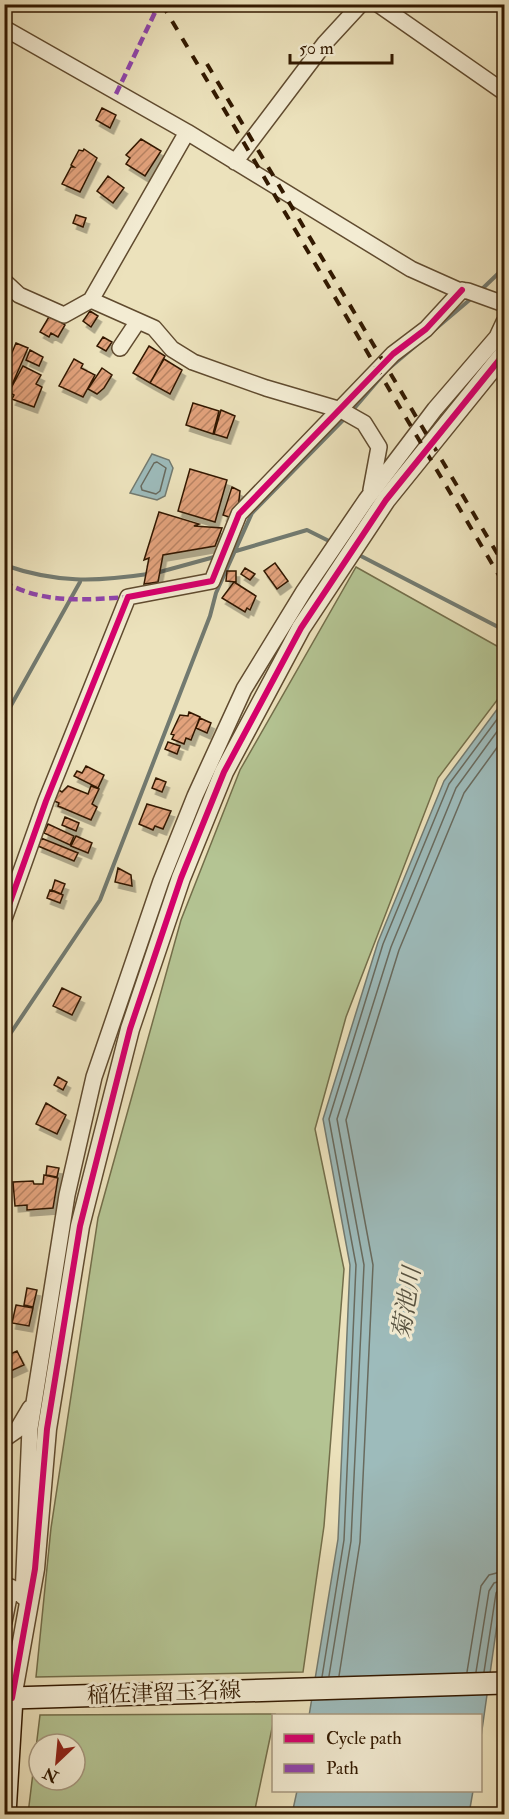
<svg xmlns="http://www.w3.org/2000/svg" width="509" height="1819" viewBox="0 0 509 1819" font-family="'IM FELL Double Pica','Noto Serif JP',serif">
<defs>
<pattern id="building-hatch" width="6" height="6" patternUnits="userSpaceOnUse" patternTransform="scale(1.5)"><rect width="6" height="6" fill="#e2a27c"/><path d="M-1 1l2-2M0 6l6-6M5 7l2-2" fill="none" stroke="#b88363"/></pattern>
<filter id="shadow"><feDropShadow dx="3.5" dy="6" stdDeviation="0" flood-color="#0004"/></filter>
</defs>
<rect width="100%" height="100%" fill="#ece2bc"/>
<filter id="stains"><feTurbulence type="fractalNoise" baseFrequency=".00333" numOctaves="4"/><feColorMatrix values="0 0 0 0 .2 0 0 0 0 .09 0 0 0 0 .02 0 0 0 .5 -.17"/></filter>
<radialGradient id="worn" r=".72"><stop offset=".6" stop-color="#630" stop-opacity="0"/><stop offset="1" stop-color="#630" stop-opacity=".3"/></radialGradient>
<path fill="#b4c493" stroke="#736e4a" stroke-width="1.5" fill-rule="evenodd" d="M356 567 504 650V691L438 778 346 1017 315 1129 344 1269 324 1526 303 1672 36 1677 51 1528 98 1218 181 920 240 770Z
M275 1714 254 1814H28L40 1715ZM39 1744H75V1780H39Z"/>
<path fill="#9dbbbb" stroke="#727a70" stroke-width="1.5" d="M152 454 169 460 173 468 165 496 157 500 130 493Z
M504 700V1575L481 1737 480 1716H309L338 1539 350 1265 323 1119 378 942 444 781Z
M297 1791V1790L473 1791 469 1814H292Z"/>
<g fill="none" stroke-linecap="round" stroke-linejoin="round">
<path stroke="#686a5e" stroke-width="1.5" d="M157 462 166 468 160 491 156 494 142 490 141 486 154 463Z
M467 1672 481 1586 489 1575 504 1571
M476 1672 489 1591 494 1583 504 1580
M484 1672 496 1593 499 1589 504 1588
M329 1676 351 1541 364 1265 337 1119 391 947 456 788 504 722
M339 1676 360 1542 373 1265 346 1120 399 950 464 793 504 738
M322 1677 344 1540 356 1265 329 1119 383 944 449 784 504 710"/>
<path stroke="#727a70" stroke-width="4" d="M481 290 504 268
M352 411 387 370 473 297
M236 551 307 530 331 542
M357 554 504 630
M4 565C56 583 95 582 148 574
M156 573 218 556
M4 718 80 582
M4 1043 100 900 210 616 216 593 252 513 347 416"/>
</g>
<path fill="url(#building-hatch)" stroke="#321900" stroke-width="1.5" filter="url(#shadow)" d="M102 108 116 115 110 128 96 120Z
M141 139 161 151 145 176 126 164 130 158 126 155Z
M84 149 97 158 80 192 62 184 71 167H74L71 165 79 150 83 151Z
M108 176 124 188 113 203 97 191Z
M76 215 86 218 83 227 73 223Z
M90 311 98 316 91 327 83 321Z
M50 315 65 325 58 337 51 333 49 337 40 332Z
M103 337 112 342 106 351 97 346Z
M16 343 28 348 11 387 4 384V360L8 362Z
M149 346 165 356 150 383 133 373Z
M30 350 43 357 39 366 26 360Z
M74 359 83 364 81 368 95 375 83 397 59 386Z
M164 359 182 370 170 394 150 383Z
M23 366 41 375 36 384 42 387 34 407 12 399 14 395 9 392Z
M102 368 112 375 104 388 97 394 88 389Z
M193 403 219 411 213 434 186 425Z
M221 410 235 416 227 438 214 434Z
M190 469 227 480 215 522 178 511Z
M232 487 240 491 238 509 232 518 223 515Z
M159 512 199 524 194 526 222 528 215 546 163 555 158 582 144 584 149 558 144 560Z
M275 563 288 581 277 589 264 571Z
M245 568 255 574 250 580 241 574Z
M227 571H236V582L226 581Z
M234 582 256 596 250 610 247 608 245 612 222 598Z
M189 712 200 717 191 740 186 738 184 744 172 739 174 735 171 734 180 715 188 716Z
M200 718 211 723 207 733 196 728Z
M168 742 180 746 177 754 165 749Z
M86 766 104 775 98 788 74 776 77 771 82 773Z
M156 778 166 782 162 792 152 788Z
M68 786 88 794 91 786 99 789 92 804 97 807 91 820 58 806 59 803 52 800 57 789 62 792Z
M147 804 171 811 163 829 155 826 153 830 139 824Z
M65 817 79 823 76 831 62 825Z
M48 824 74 836 70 845 44 833Z
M76 836 92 843 88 853 71 846Z
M41 838 78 853 74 861 38 846Z
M118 868 131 875 132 886 115 882Z
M55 880 65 884 61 894 52 890Z
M50 890 63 895 60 903 47 898Z
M62 988 81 997 72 1015 53 1006Z
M58 1077 67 1082 63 1090 54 1085Z
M46 1103 66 1115 57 1134 36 1124Z
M47 1166 59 1168 57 1177 46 1175Z
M44 1175 58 1178 53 1208 27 1210V1205L15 1206 13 1182 33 1181 34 1184H43Z
M27 1288 37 1290 33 1307 24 1305Z
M16 1305 33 1308 29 1326 12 1323Z
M17 1351 24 1365 4 1374V1357Z"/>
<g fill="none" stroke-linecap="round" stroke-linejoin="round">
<g stroke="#604b2f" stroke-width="18">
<path id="minor" d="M378 4 504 92
M4 28 187 132 411 269 458 290 468 291 504 304
M235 162 325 43 361 4
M4 281 19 295 64 315 91 300 187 132
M91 300 154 328 172 349 193 362 266 388 341 410 364 423 379 447 371 490
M120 348 138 321
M4 919 46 801 128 597 212 581 239 514 393 354 426 329 462 290
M4 1439 17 1430 30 1408
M23 1597 30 1428 67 1195 94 1077 161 881 195 796 244 689 304 591 366 500 435 409 497 337 504 322
M4 1622 11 1587"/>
</g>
<g stroke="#604b2f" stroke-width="21">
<path id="tertiary" d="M12 1698 35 1569 47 1429 80 1226 130 1029 181 878 224 772 301 628 386 500 504 354"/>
</g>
<g stroke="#321900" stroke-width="24">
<path id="secondary" d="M5 1814 12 1698 504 1683"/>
</g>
<use href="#minor" stroke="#f3ecd3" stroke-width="15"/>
<use href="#tertiary" stroke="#f3ecd3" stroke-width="18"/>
<use href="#secondary" stroke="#f3ecd3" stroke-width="21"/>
<path stroke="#321900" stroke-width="4" stroke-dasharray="10 10" stroke-linecap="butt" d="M162 4 504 584
M207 64 504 565"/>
<path stroke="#8e44ad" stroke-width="4.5" stroke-dasharray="9 4.5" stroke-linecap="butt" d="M116 94 159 4
M4 582C44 604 85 600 128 597"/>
<g stroke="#f3ecd3" stroke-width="10">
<path id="cycleway" d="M4 919 46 801 128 597 212 581 239 514 393 354 426 329 462 290
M12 1698 35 1569 47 1429 80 1226 130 1029 181 878 224 772 301 628 386 500 504 354"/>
</g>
<use href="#cycleway" stroke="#d6006c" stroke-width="6"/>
</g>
<g text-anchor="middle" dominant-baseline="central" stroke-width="6" stroke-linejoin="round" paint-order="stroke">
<g font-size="22" fill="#321900" stroke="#f3ecd3">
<text transform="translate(164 1693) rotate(-2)">稲佐津留玉名線</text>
</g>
<g font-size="24" font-style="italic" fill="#575241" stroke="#f3ecd3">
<text transform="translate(407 1303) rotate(-81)">菊池川</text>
</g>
</g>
<rect width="509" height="1819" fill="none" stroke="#ece2bc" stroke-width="24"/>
<rect x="6" y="6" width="497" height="1807" fill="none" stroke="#321900" stroke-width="3"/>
<rect x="12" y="12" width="485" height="1795" fill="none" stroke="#321900" stroke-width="1.5"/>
<rect x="272" y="1714" width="210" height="78" fill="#f3ecd3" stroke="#a6987f" stroke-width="1.5"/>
<rect x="284" y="1734" width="30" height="9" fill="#d6006c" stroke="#a6987f" stroke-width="1.5"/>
<text x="326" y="1744" font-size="18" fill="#321900">Cycle path</text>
<rect x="284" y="1764" width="30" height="9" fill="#8e44ad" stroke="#a6987f" stroke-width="1.5"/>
<text x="326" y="1774" font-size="18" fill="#321900">Path</text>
<g transform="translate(57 1762) rotate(206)"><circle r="28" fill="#f3ecd3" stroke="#a6987f" stroke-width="1.5"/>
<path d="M0-4.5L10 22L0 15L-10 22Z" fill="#8f2418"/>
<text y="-9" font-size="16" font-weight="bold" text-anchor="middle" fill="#321900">N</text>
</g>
<path d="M290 54v9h102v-9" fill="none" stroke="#321900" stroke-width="3"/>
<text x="299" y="54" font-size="18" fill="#321900" stroke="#f3ecd3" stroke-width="4.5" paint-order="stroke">50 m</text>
<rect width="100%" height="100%" filter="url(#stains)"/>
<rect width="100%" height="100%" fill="url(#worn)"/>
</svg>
